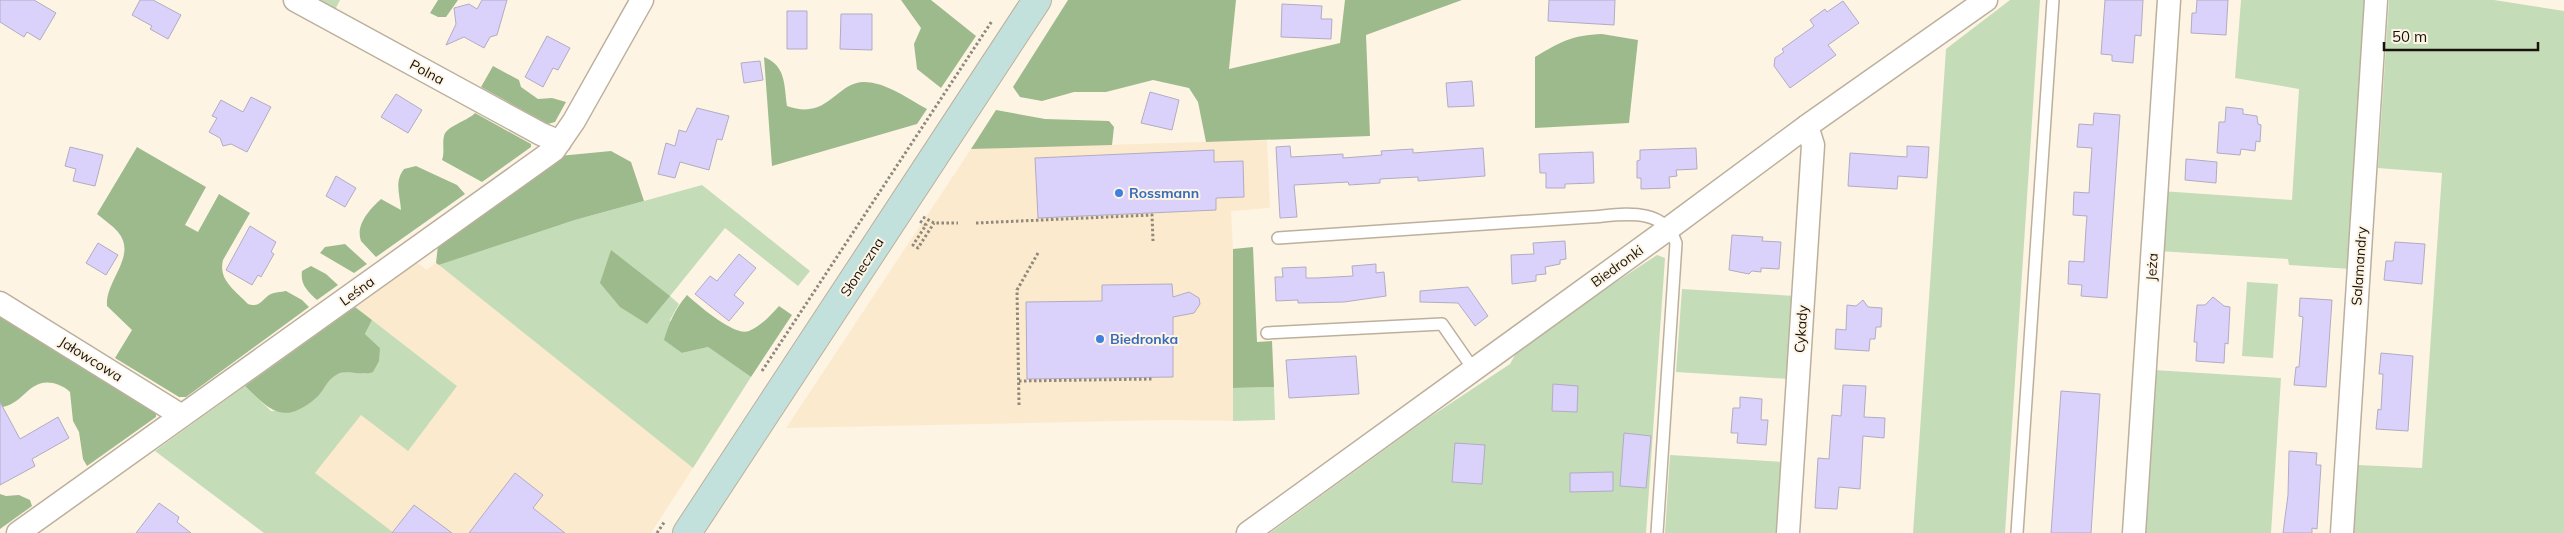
<svg xmlns="http://www.w3.org/2000/svg" width="2564" height="533" viewBox="0 0 2564 533" font-family="Mulish,sans-serif">
<rect width="100%" height="100%" fill="#fef4e4"/>
<path fill="#fbeace" d="M1267 140 1270 208 1231 211 1233 249V421L1171 420 786 428 971 149Z
M414 262 421 265 426 270 436 263 439 265 693 468 651 533H394L315 473 361 415 457 386 355 307Z"/>
<path fill="#c5dcb8" d="M318 0H340L335 10Z
M2010 0H2040L2005 533H1913L1946 49Z
M2241 0H2370L2351 269 2289 265 2288 259 2158 251 2161 191 2292 200 2299 89 2235 78Z
M2389 0H2494L2564 11V533H2353L2358 465 2422 468 2442 173 2378 168Z
M702 185 810 271 798 286 725 228 670 296 679 304 670 320 682 353 708 347 751 377 693 468 439 265 575 220Z
M1657 255 1665 258 1646 533H1270L1427 419 1510 364 1515 355 1607 288Z
M2247 282 2278 284 2273 358 2242 356Z
M1682 289 1795 296 1789 379 1676 372Z
M372 320 457 386 408 451 361 415 315 473 394 533H264L155 451 245 386 271 411H294L303 406 316 398 334 375 345 372 366 374 380 348 365 334Z
M2154 370 2281 378 2271 533H2139Z
M1274 387 1275 420 1233 421V388Z
M1670 455 1784 462 1779 533H1665Z"/>
<path fill="#9dba8c" d="M438 0H458L446 17H438L430 13Z
M901 0H931L976 36 941 88 917 69 914 44 921 28Z
M1068 0H1236L1229 69 1340 43 1345 0H1462L1366 35 1370 136 1206 142 1198 102 1189 88 1153 80 1106 92H1074L1042 101 1020 97 1013 87Z
M1602 34 1638 40 1629 123 1535 128V57C1560 42 1572 35 1602 34Z
M764 57C786 66 784 84 787 106 828 121 836 82 864 82 886 82 908 99 927 109L917 124 772 166Z
M493 66 519 80 521 87 538 99 552 98 566 102 555 122 548 124 481 87Z
M996 110 1045 119 1109 121 1114 127 1112 145 971 149Z
M475 113 531 144V147L482 182 442 160C445 151 442 144 444 136 446 126 466 122 475 113Z
M137 147 206 187 185 225 198 232 219 194 250 213 223 260C218 280 235 290 248 304 259 308 262 300 269 295 274 292 281 292 286 291L302 300 309 307 186 397H179L115 358 132 330 107 306C105 280 138 256 118 232 112 225 104 220 97 214Z
M611 151 631 162 644 201 575 220 439 265 436 263 438 245 559 156Z
M416 166 457 185 465 194 376 257 361 241C355 225 370 209 381 199L401 210C400 194 394 182 404 169Z
M345 244 367 264 354 273 320 253 325 247Z
M1253 247 1257 342 1272 341 1274 387 1233 388V249Z
M611 250 670 296 647 324 620 307 600 283Z
M311 266 326 274 338 285 317 300C308 291 300 285 302 271Z
M687 295C698 305 735 337 749 331 761 326 771 315 779 306L792 315 751 377 708 347 682 353 664 340C669 323 675 309 687 295Z
M355 307 372 320 365 334 380 348 379 361 373 372C360 377 347 368 336 375 328 379 323 392 316 398 283 426 270 410 245 386Z
M0 317 156 412V417L87 466 83 459 79 432 73 421 70 392C65 387 60 385 53 383 28 378 23 406 0 407Z
M0 494 6 496 19 495 30 500 32 506 0 529Z"/>
<path fill="#dbd2fc" stroke="#b1acc2" d="M0 0H34L56 13 40 40 27 32 24 37 0 22Z
M140 0H153L181 15 168 39 150 29 152 26 132 15Z
M482 0H507L497 35 490 37 484 48 464 37 446 45 456 24 454 8 469 4 477 9Z
M1549 0H1615L1614 25 1548 21Z
M2105 0H2143L2141 36 2135 35 2133 63 2112 61V55L2101 54Z
M2197 0H2228L2226 35 2191 33 2192 13H2196Z
M1843 1 1859 23 1828 45 1836 55 1790 88 1774 66 1775 58 1784 52 1782 49 1814 26 1810 20 1825 9 1827 12Z
M1282 4 1322 6 1321 19H1332L1331 39 1281 37Z
M787 11H807V49H787Z
M841 14H872V50L840 49Z
M547 36 570 48 558 70 553 68 543 87 525 77Z
M760 61 763 80 744 83 741 63Z
M1472 81 1474 106 1448 107 1446 83Z
M1150 92 1179 100 1172 130 1141 123Z
M396 94 422 110 408 133 381 117Z
M251 97 271 107 247 152 231 144 223 146 220 138 209 132 217 118 212 116 221 100 243 112Z
M2226 107 2243 109V114L2257 116 2258 124 2261 125 2260 142 2256 141 2255 151 2241 149 2240 155 2217 153 2219 122H2225Z
M697 108 729 116 722 140 717 139 709 170 680 162 675 178 658 174 666 143 675 146 679 130 686 132Z
M2094 113 2120 115 2107 298 2081 296 2082 285 2068 284 2069 261 2084 262 2086 228 2087 216 2073 215 2074 192 2089 193 2091 160 2092 148 2077 147 2079 124 2093 125Z
M1290 146 1291 157 1343 154V158L1382 155 1381 151 1413 149V153L1483 148 1485 176 1418 181V177L1380 179V183L1349 185 1348 182 1294 185 1297 217 1280 218 1276 147Z
M1907 146 1929 147 1927 178 1898 176 1897 189 1848 186 1850 153 1907 157Z
M70 147 103 155 95 186 73 181 76 169 65 166Z
M1696 148 1697 169 1676 170 1677 176 1669 177 1670 188 1641 189V178H1637V161L1640 160V150Z
M1214 150V162L1243 161 1244 197 1216 198V210L1038 218 1035 158Z
M1593 152 1594 183 1565 184V188H1546V173H1540L1539 154Z
M2186 159 2217 162 2216 183 2185 180Z
M336 176 356 188 345 207 326 196Z
M250 226 276 242 271 252 274 254 261 277 258 275 252 285 226 270Z
M1732 235 1763 237 1762 241 1781 242 1779 269 1761 268V272L1752 271 1749 274 1729 270Z
M1565 241 1566 259 1560 260V264L1545 267 1546 274 1536 275V281L1512 284 1511 255 1534 254 1533 243Z
M2395 242 2425 244 2422 284 2384 280 2386 261H2393Z
M98 243 118 255 106 275 86 263Z
M739 254 756 268 734 295 744 303 729 321 695 294 710 276 717 281Z
M1376 264V273L1384 272 1386 296 1344 302 1298 303V300L1276 301 1275 277H1283L1282 268 1306 267V278H1316L1353 276 1352 266Z
M1172 284 1173 297 1189 292 1199 298 1200 304 1194 313 1173 317V377L1027 379 1026 302 1102 301V285Z
M1468 287 1488 316 1475 326 1458 303 1420 302V291Z
M2213 297 2224 306 2230 307 2228 344 2225 343 2224 363 2196 361 2197 342H2194L2197 305H2205Z
M2300 298 2332 300 2326 387 2294 385 2296 367H2299L2303 317 2299 316Z
M1863 300 1868 307 1882 308 1881 327H1876L1875 339H1870L1869 351 1835 349 1836 329 1846 330 1847 305 1856 306Z
M2381 353 2413 356 2408 431 2376 429 2378 409 2381 410 2383 374H2379Z
M1356 356 1359 394 1289 398 1286 360Z
M1553 384 1578 386 1577 412 1552 411Z
M1843 385 1866 386 1864 417 1885 418 1884 438 1863 436 1860 489 1839 487 1837 509 1815 508 1818 458 1829 459 1832 415 1841 416Z
M2061 391 2100 394 2091 533H2051Z
M1740 397 1762 399 1761 420H1768L1766 445 1737 443 1738 433H1731L1733 408H1740Z
M0 402 20 439 58 417 69 438 32 459 35 466 0 485Z
M1624 433 1651 436 1646 488 1620 486Z
M1455 443 1485 445 1482 484 1452 482Z
M2289 451 2317 453 2316 465H2321L2317 529 2312 528V533H2283L2288 495Z
M1613 472V491L1570 492V473Z
M515 473 543 495 533 508 565 533H469Z
M159 503 179 517 177 522 191 533H136Z
M414 505 452 533H392Z"/>
<g fill="none" stroke-linecap="round" stroke-linejoin="round">
<g stroke="#bcb09c" stroke-width="14">
<path id="lane" d="M1278 238 1590 217C1621 215 1663 205 1676 243L1657 533
M1267 333 1442 324 1474 370
M2017 533 2053 0"/>
</g>
<g stroke="#bcb09c" stroke-width="25">
<path id="street" d="M295 0 541 134 560 142
M0 303 182 416
M18 533 554 150 574 121 642 0
M1248 533 1668 229 1807 126 1986 0
M1788 533 1813 145 1807 126
M2134 533 2169 0
M2342 533 2376 0"/>
</g>
<g stroke="#bcb09c" stroke-width="30">
<path id="secondary" d="M687 533 1037 0"/>
</g>
<path stroke="#8f887c" stroke-width="3" stroke-dasharray="2.5 2.5" stroke-linecap="butt" d="M923 217 934 223H958
M920 221 926 225 913 245 918 248 934 223
M976 223 1152 215 1153 241
M762 371 992 21
M1019 381 1154 379
M1019 405 1017 290 1038 253
M657 533 665 521"/>
<use href="#lane" stroke="#fff" stroke-width="11"/>
<use href="#street" stroke="#fff" stroke-width="22"/>
<use href="#secondary" stroke="#c2e1dc" stroke-width="28"/>
</g>
<g fill="#3f7fe0" stroke="#fef4e4" stroke-width="2">
<circle cx="1119" cy="193" r="5"/>
<circle cx="1100" cy="339" r="5"/>
</g>
<g text-anchor="middle" dominant-baseline="central" stroke-width="4" stroke-linejoin="round" paint-order="stroke">
<g font-size="14" fill="#17120b" stroke="#fef4e4">
<text transform="translate(427 72) rotate(28)">Polna</text>
<text transform="translate(1617 266) rotate(-36)">Biedronki</text>
<text transform="translate(2359 266) rotate(-86)">Salamandry</text>
<text transform="translate(862 267) rotate(-57)">Słoneczna</text>
<text transform="translate(2152 267) rotate(-86)">Jeża</text>
<text transform="translate(357 291) rotate(-36)">Leśna</text>
<text transform="translate(1801 329) rotate(-86)">Cykady</text>
<text transform="translate(91 359) rotate(32)">Jałowcowa</text>
</g>
<g font-size="14" font-weight="bold" fill="#366cbe" stroke="#fef4e4" text-anchor="start">
<text x="1129" y="193">Rossmann</text>
<text x="1110" y="339">Biedronka</text>
</g>
</g>
<path d="M2384 42v8h154v-8" fill="none" stroke="#17120b" stroke-width="2.5"/>
<text x="2392" y="42" font-size="15" fill="#17120b" stroke="#fef4e4" stroke-width="4" paint-order="stroke">50 m</text>
</svg>
